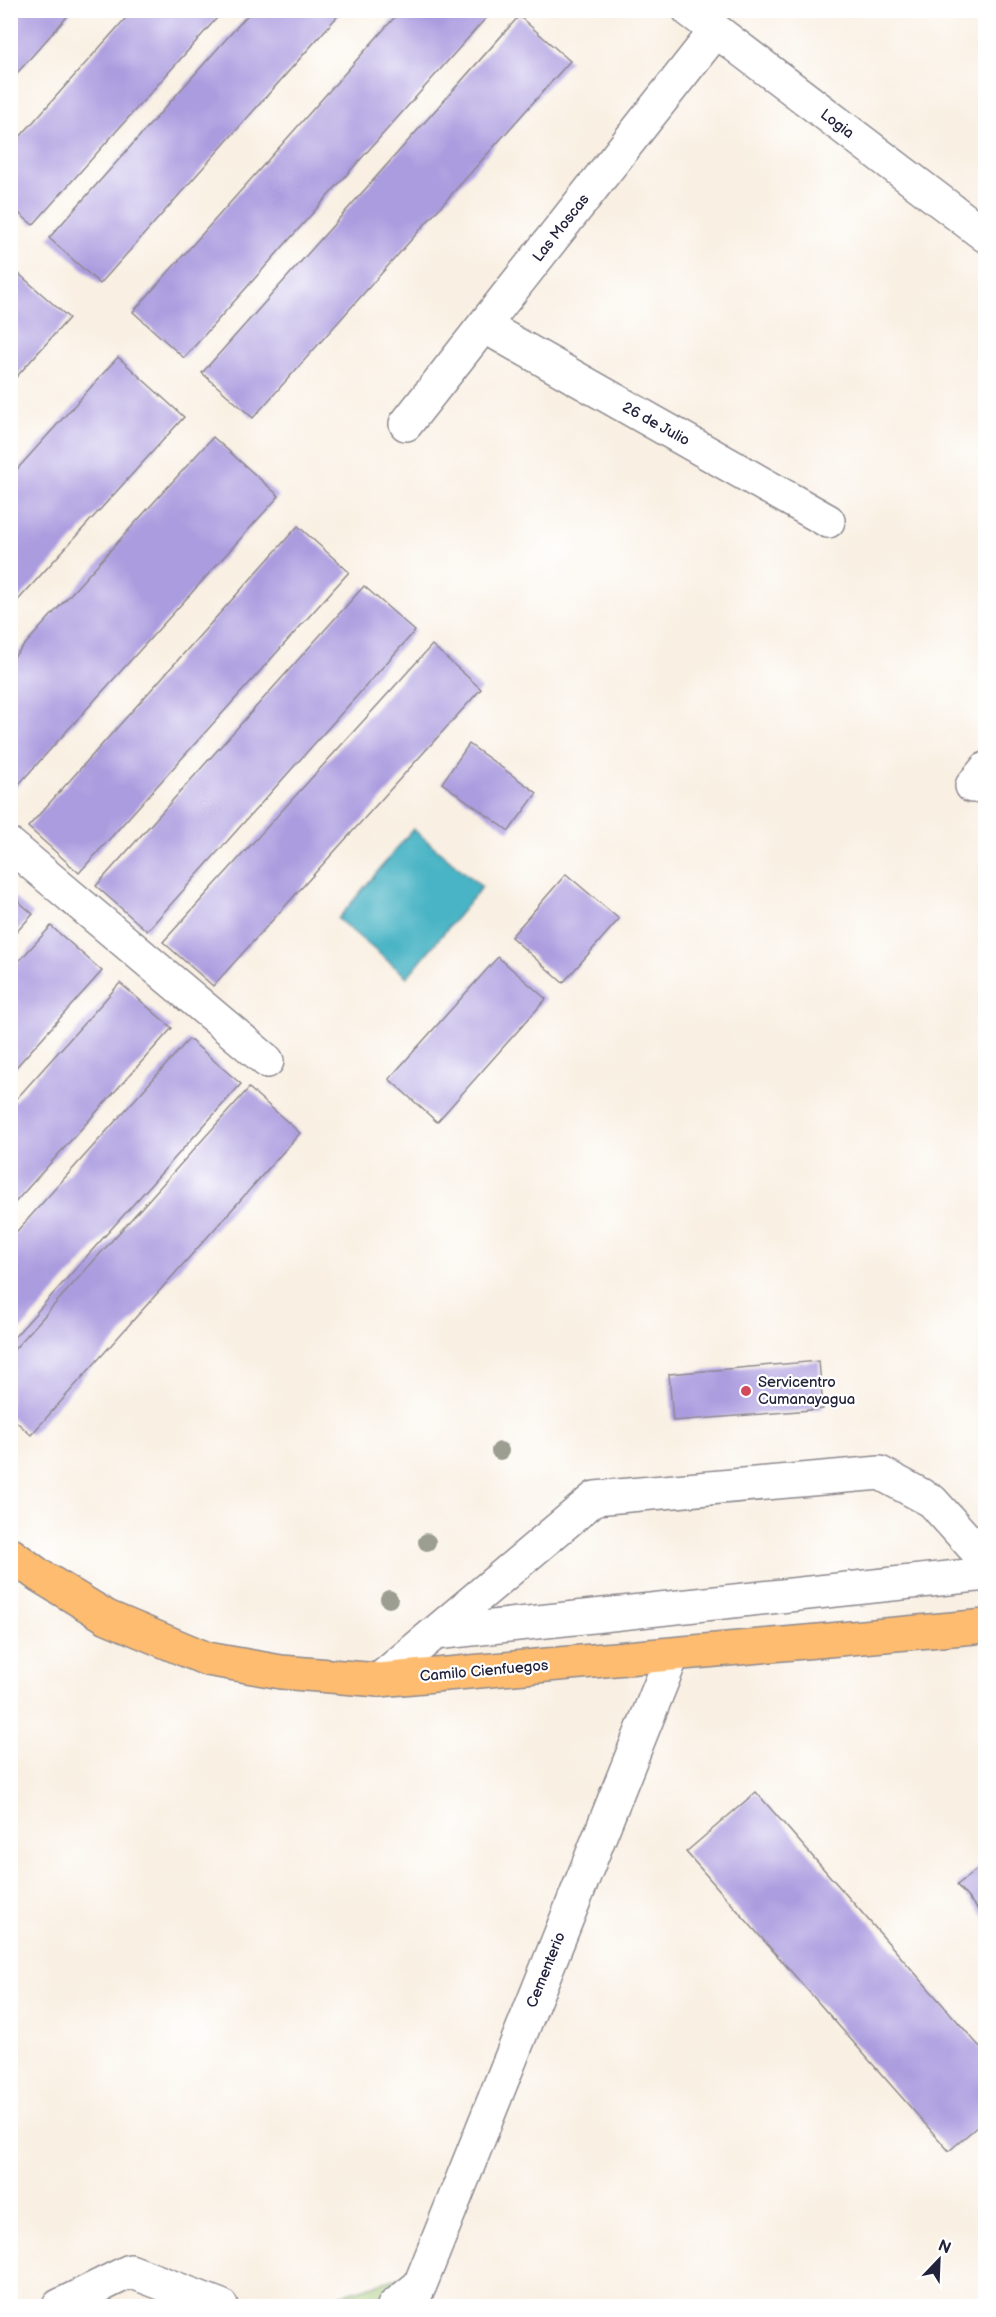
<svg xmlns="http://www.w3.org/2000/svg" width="996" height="2317" viewBox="0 0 996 2317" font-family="'Balsamiq Sans',sans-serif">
<rect width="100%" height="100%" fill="#fff"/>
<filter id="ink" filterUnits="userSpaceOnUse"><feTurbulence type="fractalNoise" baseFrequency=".0167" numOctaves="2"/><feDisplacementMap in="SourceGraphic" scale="12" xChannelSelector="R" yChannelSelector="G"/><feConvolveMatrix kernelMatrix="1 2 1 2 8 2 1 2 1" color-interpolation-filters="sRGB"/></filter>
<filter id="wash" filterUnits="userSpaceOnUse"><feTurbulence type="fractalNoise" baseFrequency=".008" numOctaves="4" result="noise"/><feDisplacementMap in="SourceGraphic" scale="24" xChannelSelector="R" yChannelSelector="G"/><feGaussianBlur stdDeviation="1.35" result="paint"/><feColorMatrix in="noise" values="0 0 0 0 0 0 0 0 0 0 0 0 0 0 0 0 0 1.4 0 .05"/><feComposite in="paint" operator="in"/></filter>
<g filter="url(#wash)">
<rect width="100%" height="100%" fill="#f9f0e3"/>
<path fill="#9fc46f" stroke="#607355" stroke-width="1.5" d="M415 2273 434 2306H303Z"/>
<path fill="#48b4c5" stroke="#356b80" stroke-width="1.5" d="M413 829 482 887 407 977 338 919Z"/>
<g id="blocks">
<path fill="#ab9bdf" d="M10 10H73L10 81Z
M133 10H224L33 225 10 206V148Z
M252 10H343L100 284 49 238Z
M401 10H493L184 358 133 312Z
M519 16 570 61 253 418 202 373Z
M18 273 69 318 10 384V281Z
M118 357 184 417 10 609V477Z
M213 437 279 496 10 794V661Z
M298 526 349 572 79 873 28 827Z
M364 586 415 631 147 931 96 886Z
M432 645 481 689 213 986 163 942Z
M469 744 537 793 509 831 442 783Z
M566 874 619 919 563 983 511 937Z
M10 894 33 914 10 939Z
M51 926 102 971 10 1074V971Z
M498 957 546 999 437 1122 389 1079Z
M120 983 172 1028 10 1208V1106Z
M189 1039 241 1084 10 1342V1239Z
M249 1088 300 1133 31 1435 10 1416V1354Z
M819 1361 823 1409 673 1421 669 1374Z
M756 1792 986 2054V2119L949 2151 686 1852Z
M986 1862V1919L957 1885Z"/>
</g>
</g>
<g filter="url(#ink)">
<use href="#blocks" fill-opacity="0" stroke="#8e898f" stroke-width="1.5"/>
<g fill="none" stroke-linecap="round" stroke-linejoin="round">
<g stroke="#8e898f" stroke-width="36">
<path id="minor" d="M689 10 986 236
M484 326 828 521
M406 424 715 32
M972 786 986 769
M10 845 267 1061
M435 1633 986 1574
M379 1680 595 1498 880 1473 932 1501 986 1561
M420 2285 672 1656
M59 2306 130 2271 221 2306
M394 2306 420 2285 410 2306"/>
</g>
<g stroke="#8e898f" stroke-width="36">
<path id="major" d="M10 1554 40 1576 107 1617 207 1659 281 1672 379 1680 986 1626"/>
</g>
<use href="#minor" stroke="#fff" stroke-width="33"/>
<use href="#major" stroke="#fdbc70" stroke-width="33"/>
</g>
<g fill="#9b9e90">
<circle cx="500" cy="1451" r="9"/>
<circle cx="427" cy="1542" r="9"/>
<circle cx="389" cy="1599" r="9"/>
</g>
</g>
<circle fill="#d1495b" stroke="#fff" stroke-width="2" cx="746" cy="1391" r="6"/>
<g text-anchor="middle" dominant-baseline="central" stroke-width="4.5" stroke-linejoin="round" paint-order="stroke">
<g font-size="15" fill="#22223b" stroke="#fff">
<text transform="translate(837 124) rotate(37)">Logia</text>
<text transform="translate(561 228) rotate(-52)">Las Moscas</text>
<text transform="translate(656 424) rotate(29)">26 de Julio</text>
<text transform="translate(484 1671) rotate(-5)">Camilo Cienfuegos</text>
<text transform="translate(546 1970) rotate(-68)">Cementerio</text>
</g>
<g font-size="15" fill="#22223b" stroke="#fff" text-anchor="start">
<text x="758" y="1382">Servicentro<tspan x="758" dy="17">Cumanayagua</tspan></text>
</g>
</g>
<rect width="996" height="2317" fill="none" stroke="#fff" stroke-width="36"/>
<g transform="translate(939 2260) rotate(23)" stroke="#ffffff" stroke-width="4.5" paint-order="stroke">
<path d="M0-4.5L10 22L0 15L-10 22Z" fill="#22223b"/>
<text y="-9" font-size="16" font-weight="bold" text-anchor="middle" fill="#22223b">N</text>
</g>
</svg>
